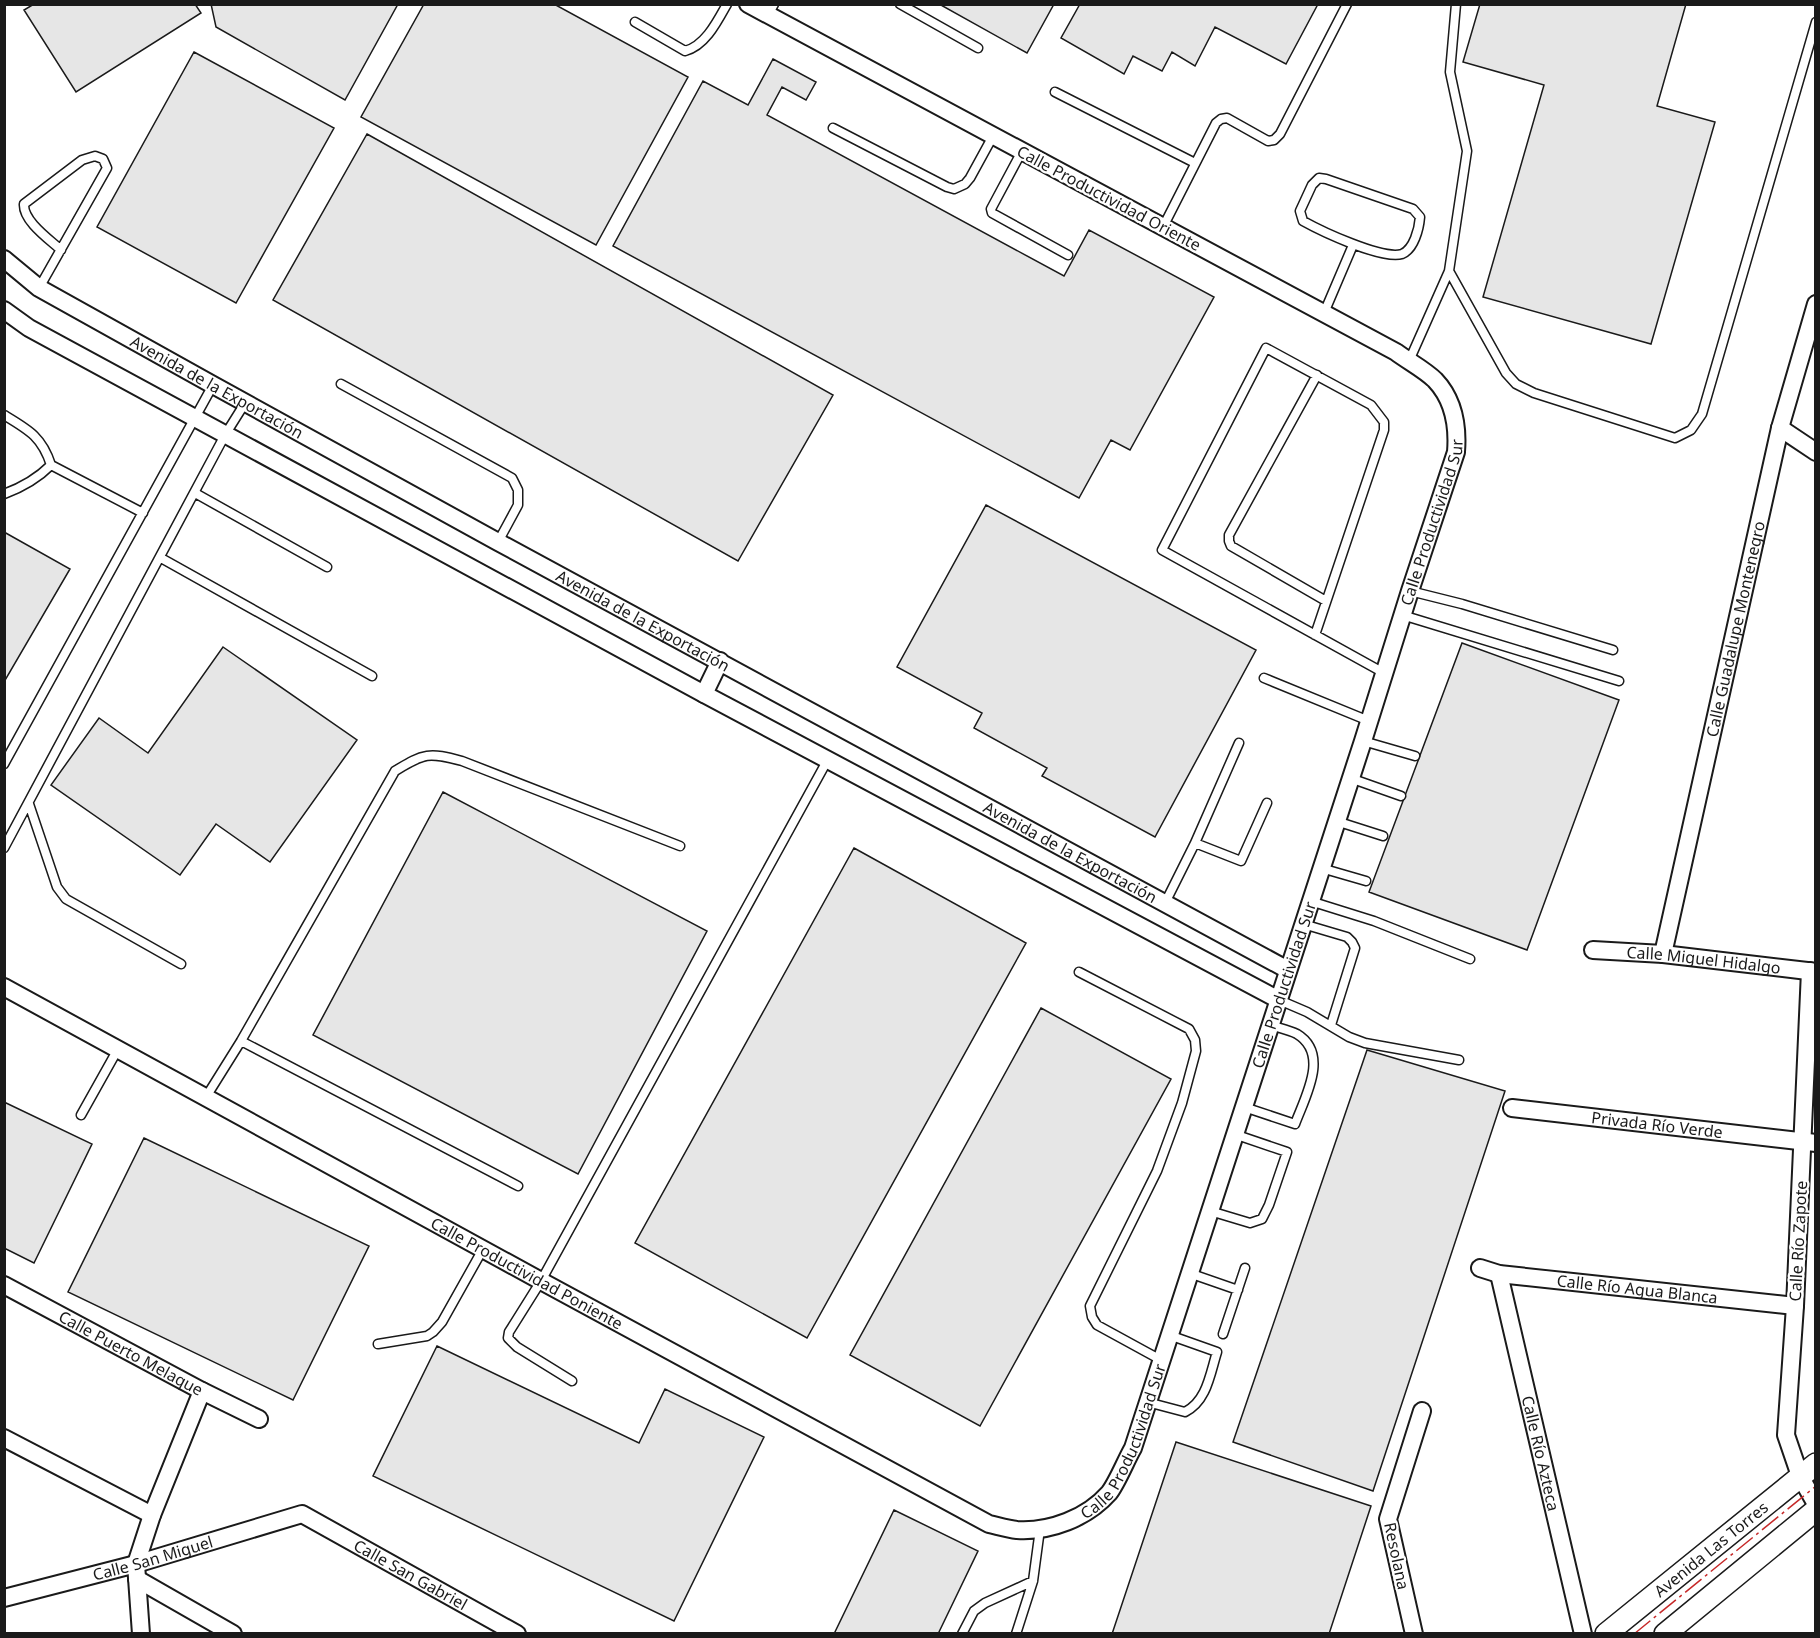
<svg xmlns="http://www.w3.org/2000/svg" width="1820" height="1638" viewBox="0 0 1820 1638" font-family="'Noto Sans',sans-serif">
<rect width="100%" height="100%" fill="#fff"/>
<path fill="#e6e6e6" stroke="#1a1a1a" stroke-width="1.5" d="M34 4H195L201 13 76 92 24 10Z
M211 4H398L345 100 216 27Z
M424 4H554L688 77 596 245 361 117Z
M939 4H1054L1027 53Z
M1080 4H1318L1286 64 1215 27 1195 66 1172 52 1162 71 1133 56 1124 74 1061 38Z
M1480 4H1686L1657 106 1715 122 1651 344 1483 297 1544 85 1463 62Z
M194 52 334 128 236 303 97 227Z
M773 59 816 82 806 100 782 87 767 115 1064 276 1089 230 1214 297 1130 450 1111 440 1079 498 613 246 703 81 748 105Z
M367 134 833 395 738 561 273 300Z
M986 505 1256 650 1155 837 1042 776 1047 768 974 728 982 713 897 667Z
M4 532 70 569 4 682Z
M1462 643 1619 700 1527 950 1369 892Z
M223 647 357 740 270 862 216 824 180 875 51 785 99 718 148 753Z
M443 792 707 931 578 1174 313 1035Z
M854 848 1026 943 807 1338 635 1243Z
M1041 1008 1171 1079 980 1426 850 1355Z
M1367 1050 1505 1091 1373 1491 1233 1442Z
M4 1102 92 1144 34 1263 4 1248Z
M144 1138 369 1246 293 1400 68 1292Z
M437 1346 639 1443 665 1389 764 1437 674 1621 373 1476Z
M1176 1442 1371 1506 1329 1634H1112Z
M894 1510 978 1551 938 1634H834Z"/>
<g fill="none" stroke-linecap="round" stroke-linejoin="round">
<g stroke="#1a1a1a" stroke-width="11">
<path id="service" d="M900 4 978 48
M768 15 774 4
M635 22 685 51C705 46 717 22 727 4
M1055 92 1195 163
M833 128 947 187 954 189 965 184 970 178 993 136
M1022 151 991 209 992 213 1068 255
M1319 178 1326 179 1413 209 1420 217C1419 229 1414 249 1402 254 1382 260 1321 231 1303 221L1300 211 1312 185Z
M1163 227 1216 123 1221 119 1227 118 1268 141 1274 140 1280 134 1347 4
M1449 271 1506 373 1516 384 1534 393 1675 438 1691 430 1702 414 1816 22
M39 288 107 168 103 159 95 156 82 160 24 204C23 221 49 239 61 250
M1324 313 1353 245
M1409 361 1449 271 1467 151 1450 72 1456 4
M1317 375 1229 535V541L1231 546 1326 601
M341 384 512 478 518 490V505L498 542
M4 415C29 430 42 437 51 465L143 513
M195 493 327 567
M4 494C23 487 37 479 51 465
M161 558 372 676
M1410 591 1462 604 1613 650
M1402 615 1619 681
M1315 635 1384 430V422L1371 405 1266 348 1162 550 1384 673
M1264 678 1369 721
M1363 741 1415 756
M1239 743 1195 843 1241 861 1267 803
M4 764 213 385
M1350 778 1401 796
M29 804 57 887 66 899 181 964
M1336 821 1383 836
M4 848 225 435 245 403
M1321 868 1366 881
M1310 901 1374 921 1470 959
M1165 903 1195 843
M1303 924 1347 937 1352 942 1355 948 1331 1025
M1079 972 1189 1029 1195 1040 1196 1051 1182 1103 1157 1171 1090 1306 1092 1317 1097 1325 1161 1360
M1279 1000 1307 1012 1349 1037 1365 1043 1459 1060
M241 1041 518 1186
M206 1097 241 1041 395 771C424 753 429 752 462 761L680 846
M1244 1107 1295 1124C1305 1097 1330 1054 1297 1034 1289 1030 1279 1028 1270 1025
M81 1115 118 1049
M1210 1211 1250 1223 1262 1219 1269 1205 1287 1152 1234 1134
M1189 1273 1238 1290
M1223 1334 1245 1268
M378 1344 427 1336 433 1332 442 1322 483 1249
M572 1381 517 1347 508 1338 509 1332 541 1281 827 761
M1147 1402 1185 1412C1207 1401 1210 1374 1217 1352L1169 1335
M962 1634 974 1611 985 1603 1033 1581
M1016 1634 1033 1581 1040 1529"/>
</g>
<g stroke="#1a1a1a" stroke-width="20">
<g id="minor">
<path id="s1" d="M4 259 39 288 213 385 498 542 1288 970"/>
<path d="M4 310 29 328 704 694 1279 1000"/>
<path d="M1780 428 1816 452"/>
<path d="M704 694 720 661"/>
<path id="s2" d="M1593 950 1663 954 1816 972"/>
<path id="s3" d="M1663 954 1780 428 1816 304"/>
<path d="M1810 971 1795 1306 1786 1435 1800 1476 1816 1504"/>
<path id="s4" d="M4 987 541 1281 989 1524C998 1526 1008 1529 1017 1530 1050 1532 1087 1518 1109 1493 1117 1483 1126 1460 1133 1448L1363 741 1410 591 1456 452C1458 427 1454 400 1435 380 1425 370 1408 361 1396 352L748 4"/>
<path id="s5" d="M1512 1108 1816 1143"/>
<path id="s6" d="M1480 1268 1499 1274 1795 1306"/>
<path id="s7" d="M1499 1274 1583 1634"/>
<path id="s8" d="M4 1285 202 1391 259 1419"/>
<path d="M4 1438 152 1515"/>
<path d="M137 1579 233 1634"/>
<path id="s9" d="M4 1598 136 1564 302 1514 517 1634"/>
<path d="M141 1634 136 1564 152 1515 202 1391"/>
<path d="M1414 1634 1388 1519 1422 1411"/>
</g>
</g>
<g stroke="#1a1a1a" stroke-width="24">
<g id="tertiary">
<path id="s10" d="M1606 1634 1816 1464"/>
<path d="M1665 1634 1816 1510"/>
</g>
</g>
<use href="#service" stroke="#fff" stroke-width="8"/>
<use href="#minor" stroke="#fff" stroke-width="16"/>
<use href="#tertiary" stroke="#fff" stroke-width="21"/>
<path stroke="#c62828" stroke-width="1.5" stroke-dasharray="21 4.5 3 4.5" stroke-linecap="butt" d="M1634 1634 1816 1486"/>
</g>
<g text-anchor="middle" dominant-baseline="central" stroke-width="4.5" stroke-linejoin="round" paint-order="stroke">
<g font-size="16" fill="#1a1a1a" stroke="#fff">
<text transform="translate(1109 198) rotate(28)">Calle Productividad Oriente</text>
<text stroke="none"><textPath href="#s1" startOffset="249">Avenida de la Exportación</textPath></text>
<text stroke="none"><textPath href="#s4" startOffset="2277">Calle Productividad Sur</textPath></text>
<text stroke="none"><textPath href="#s1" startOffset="735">Avenida de la Exportación</textPath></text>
<text stroke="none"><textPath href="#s3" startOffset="333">Calle Guadalupe Montenegro</textPath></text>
<text stroke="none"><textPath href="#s1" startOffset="1221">Avenida de la Exportación</textPath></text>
<text stroke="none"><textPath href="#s2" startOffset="111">Calle Miguel Hidalgo</textPath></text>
<text stroke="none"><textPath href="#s4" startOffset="1791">Calle Productividad Sur</textPath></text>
<text stroke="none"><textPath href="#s5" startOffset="146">Privada Río Verde</textPath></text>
<text transform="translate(1798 1241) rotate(-87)">Calle Río Zapote</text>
<text stroke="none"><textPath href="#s4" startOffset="596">Calle Productividad Poniente</textPath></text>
<text stroke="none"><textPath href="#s6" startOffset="159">Calle Río Agua Blanca</textPath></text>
<text stroke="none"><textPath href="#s8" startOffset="144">Calle Puerto Melaque</textPath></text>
<text stroke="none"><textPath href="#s4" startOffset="1305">Calle Productividad Sur</textPath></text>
<text stroke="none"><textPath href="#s7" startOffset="184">Calle Río Azteca</textPath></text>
<text stroke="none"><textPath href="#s10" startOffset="135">Avenida Las Torres</textPath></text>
<text transform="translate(1397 1556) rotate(78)">Resolana</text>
<text stroke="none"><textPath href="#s9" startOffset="154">Calle San Miguel</textPath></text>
<text stroke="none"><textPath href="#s9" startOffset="434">Calle San Gabriel</textPath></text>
</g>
</g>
<rect width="1820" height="1638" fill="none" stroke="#1a1a1a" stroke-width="12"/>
</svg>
